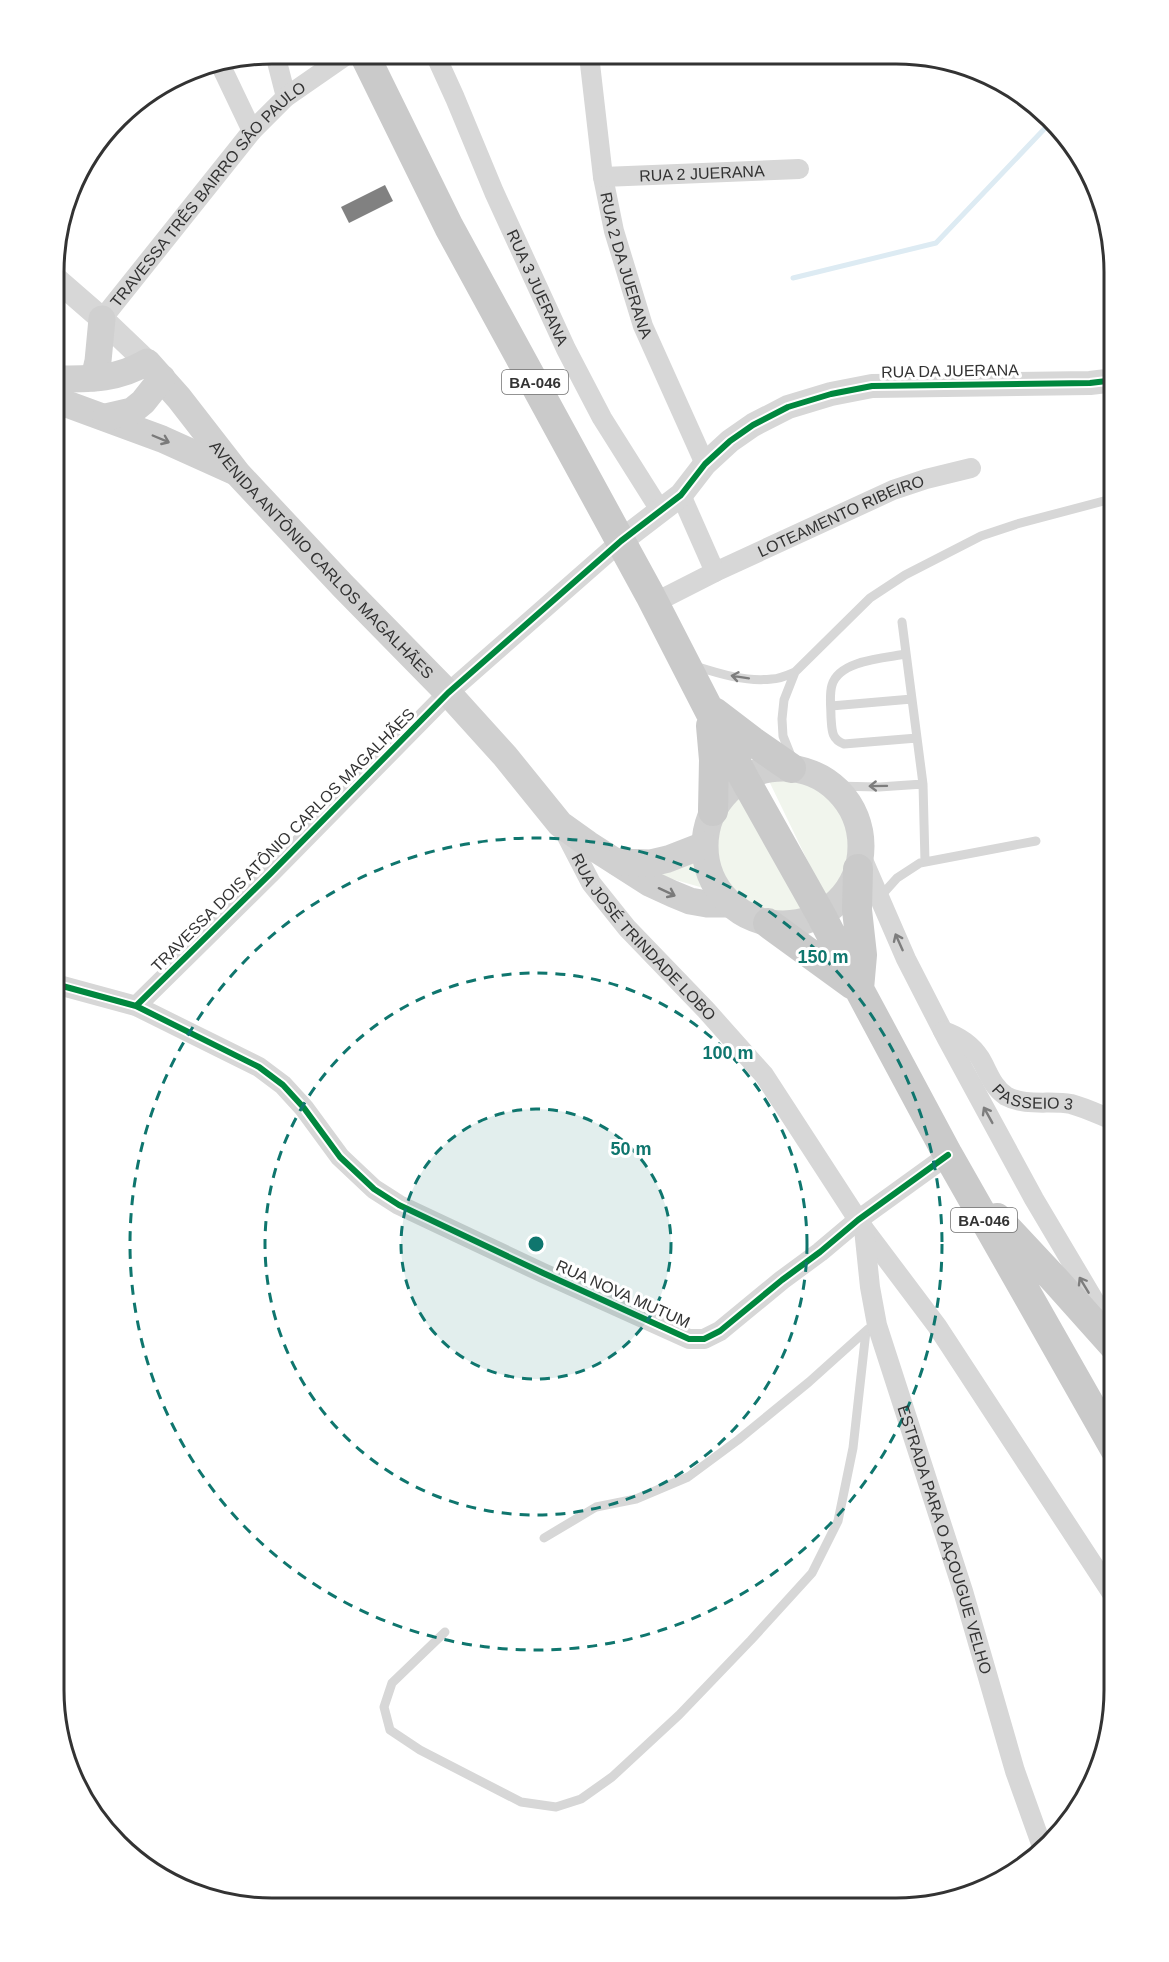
<svg xmlns="http://www.w3.org/2000/svg" width="1169" height="1962" viewBox="0 0 1169 1962" font-family="Helvetica,sans-serif">
<rect width="100%" height="100%" fill="#fff"/>
<path fill="#f1f5ed" d="M782 779C846 782 874 855 826 899L769 781Z
M740 796 805 910C734 934 684 844 740 796Z
M695 858 707 889 651 873Z"/>
<g fill="none" stroke-linecap="round" stroke-linejoin="round">
<path stroke="#ddebf3" stroke-width="5" d="M793 278 936 243 1049 124"/>
</g>
<path fill="#818181" d="M385 185 393 201 349 223 341 207Z"/>
<g fill="none" stroke-linecap="round" stroke-linejoin="round">
<path stroke="#d7d7d7" stroke-width="9" d="M902 622 923 784 925 862
M906 654C885 658 839 660 832 685 829 695 831 706 831 717 832 730 831 739 844 744L917 738
M695 666C720 674 746 682 772 679 780 679 788 675 795 672
M831 706 912 699
M791 756 783 736 782 719 784 700 795 672 870 598 905 575 981 536 1017 524 1115 498
M833 786 879 787 923 784
M879 898 897 878 920 863 1036 841
M544 1538 596 1507 636 1499 688 1477 738 1440 809 1382 868 1329
M445 1632 392 1683 384 1707 390 1730 420 1750 521 1802 556 1807 581 1799 612 1777 679 1715 751 1640 812 1573 838 1521 853 1448 866 1331"/>
<g stroke="#d7d7d7" stroke-width="20">
<path d="M275 54 286 97"/>
<path id="s1" d="M435 54 455 98 494 192 566 349 602 418 660 510"/>
<path id="s2" d="M589 55 603 177 614 231 643 326 705 464"/>
<path d="M220 64 252 131"/>
<path id="s3" d="M603 177 799 169"/>
<path d="M1101 206 1102 207"/>
<path id="s4" d="M102 319 252 131 286 97 348 54"/>
<path id="s5" d="M715 572 893 490 926 479 971 468"/>
<path d="M654 603 715 572 681 495"/>
<path id="s6" d="M562 827 591 883 627 928 706 1010 764 1075 864 1229 937 1326 1115 1598"/>
<path d="M860 853 906 959 946 1037 1034 1199 1107 1322"/>
<path d="M55 984 136 1006 259 1067 283 1085 304 1108 340 1157 374 1189 399 1205 543 1273 689 1339H704L720 1331 782 1280 820 1252 858 1220 948 1155"/>
<path d="M136 1006 271 873 448 693 621 541"/>
<path id="s7" d="M943 1031C958 1036 971 1044 980 1058 988 1071 992 1087 1006 1096 1026 1107 1050 1100 1071 1104 1086 1108 1100 1115 1115 1121"/>
<path id="s8" d="M864 1229 870 1287 877 1325 963 1591 1015 1771 1043 1849"/>
</g>
<path stroke="#d7d7d7" stroke-width="24" d="M56 279 102 319 147 362
M621 541 681 495 705 464 730 441 753 425 788 407 831 394 872 386 1090 383 1115 380"/>
<g stroke="#d0d0d0" stroke-width="27">
<path d="M94 378 98 361 102 319"/>
<path id="s9" d="M56 379C89 379 117 380 147 362L179 398 238 474 343 586 448 693 505 756 560 824 588 844 649 883 673 894 690 901 707 904H730"/>
<path d="M56 400 162 439 233 471"/>
<path d="M106 417 132 411 143 402 162 378"/>
<circle cx="783" cy="846" r="78"/>
<path d="M617 862 651 863 668 859 704 845"/>
</g>
<path stroke="#cacaca" stroke-width="30" d="M364 54 449 227 650 595 744 778 821 915 859 989 948 1155 1115 1449
M714 712 752 741 791 768
M711 726 714 760 713 811
M858 869 857 910 862 955 859 989
M768 923 853 985
M997 1218 1056 1281 1115 1347"/>
<g stroke="#fff" stroke-width="10">
<path id="cycleway" d="M55 984 136 1006 259 1067 283 1085 304 1108 340 1157 374 1189 399 1205 543 1273 689 1339H704L720 1331 782 1280 820 1252 858 1220 948 1155
M136 1006 271 873 448 693 621 541 681 495 705 464 730 441 753 425 788 407 831 394 872 386 1090 383 1115 380"/>
</g>
<use href="#cycleway" stroke="#00873e" stroke-width="6"/>
</g>
<defs><path id="oneway-shaft" d="M-6 0H5M1.5-3L5.5 0L1.5 3" fill="none" stroke-width="1.6" stroke-linecap="round" stroke-linejoin="round" transform="scale(1.5)"/></defs>
<g stroke="#7a7a7a">
<use href="#oneway-shaft" transform="translate(161 439) rotate(23)"/>
<use href="#oneway-shaft" transform="translate(667 892) rotate(25)"/>
</g>
<g stroke="#7d7d7d">
<use href="#oneway-shaft" transform="translate(740 677) rotate(-171)"/>
<use href="#oneway-shaft" transform="translate(878 786) rotate(179)"/>
<use href="#oneway-shaft" transform="translate(899 942) rotate(-114)"/>
<use href="#oneway-shaft" transform="translate(988 1115) rotate(-119)"/>
<use href="#oneway-shaft" transform="translate(1084 1285) rotate(-121)"/>
</g>
<circle cx="536" cy="1244" r="135" fill="#0f766e" fill-opacity=".12"/>
<g fill="none" stroke="#0f766e" stroke-width="3" stroke-dasharray="10 8">
<circle cx="536" cy="1244" r="135"/>
<circle cx="536" cy="1244" r="271"/>
<circle cx="536" cy="1244" r="406"/>
</g>
<g text-anchor="middle" dominant-baseline="central" stroke-width="6" stroke-linejoin="round" paint-order="stroke">
<g fill="#fff" stroke="#707070" stroke-width="1.5">
<rect x="502" y="370" width="66" height="24" rx="4.5"/>
<rect x="951" y="1208" width="66" height="24" rx="4.5"/>
</g>
<g font-size="15" font-weight="bold" fill="#333">
<text x="535" y="382">BA-046</text>
<text x="984" y="1220">BA-046</text>
</g>
<g font-size="16" fill="#333" stroke="#fff">
<text stroke="none"><textPath href="#s3" startOffset="99">RUA 2 JUERANA</textPath></text>
<text stroke="none"><textPath href="#s4" startOffset="164">TRAVESSA TRÊS BAIRRO SÂO PAULO</textPath></text>
<text stroke="none"><textPath href="#s2" startOffset="214">RUA 2 DA JUERANA</textPath></text>
<text stroke="none"><textPath href="#s1" startOffset="255">RUA 3 JUERANA</textPath></text>
<text transform="translate(950 371) rotate(-1)">RUA DA JUERANA</text>
<text stroke="none"><textPath href="#s5" startOffset="138">LOTEAMENTO RIBEIRO</textPath></text>
<text stroke="none"><textPath href="#s9" startOffset="358">AVENIDA ANTÔNIO CARLOS MAGALHÃES</textPath></text>
<text transform="translate(283 840) rotate(-45)">TRAVESSA DOIS ATÔNIO CARLOS MAGALHÃES</text>
<text stroke="none"><textPath href="#s6" startOffset="138">RUA JOSÉ TRINDADE LOBO</textPath></text>
<text stroke="none"><textPath href="#s7" startOffset="120">PASSEIO 3</textPath></text>
<text transform="translate(623 1294) rotate(24)">RUA NOVA MUTUM</text>
<text stroke="none"><textPath href="#s8" startOffset="322">ESTRADA PARA O AÇOUGUE VELHO</textPath></text>
</g>
</g>
<path d="M0 0H1169V1962H0ZM272 64H896A208 208 0 0 1 1104 272V1690A208 208 0 0 1 896 1898H272A208 208 0 0 1 64 1690V272A208 208 0 0 1 272 64Z" fill="#fff" fill-rule="evenodd"/>
<path fill="none" stroke="#333" stroke-width="3" d="M272 64H896A208 208 0 0 1 1104 272V1690A208 208 0 0 1 896 1898H272A208 208 0 0 1 64 1690V272A208 208 0 0 1 272 64Z"/>
<circle cx="536" cy="1244" r="9" fill="#0f766e" stroke="#fff" stroke-width="3"/>
<g font-size="18" text-anchor="middle" font-weight="bold" fill="#0f766e" stroke="#fff" stroke-width="6" stroke-linejoin="round" paint-order="stroke">
<text x="823" y="963">150 m</text>
<text x="728" y="1059">100 m</text>
<text x="631" y="1155">50 m</text>
</g>
</svg>
